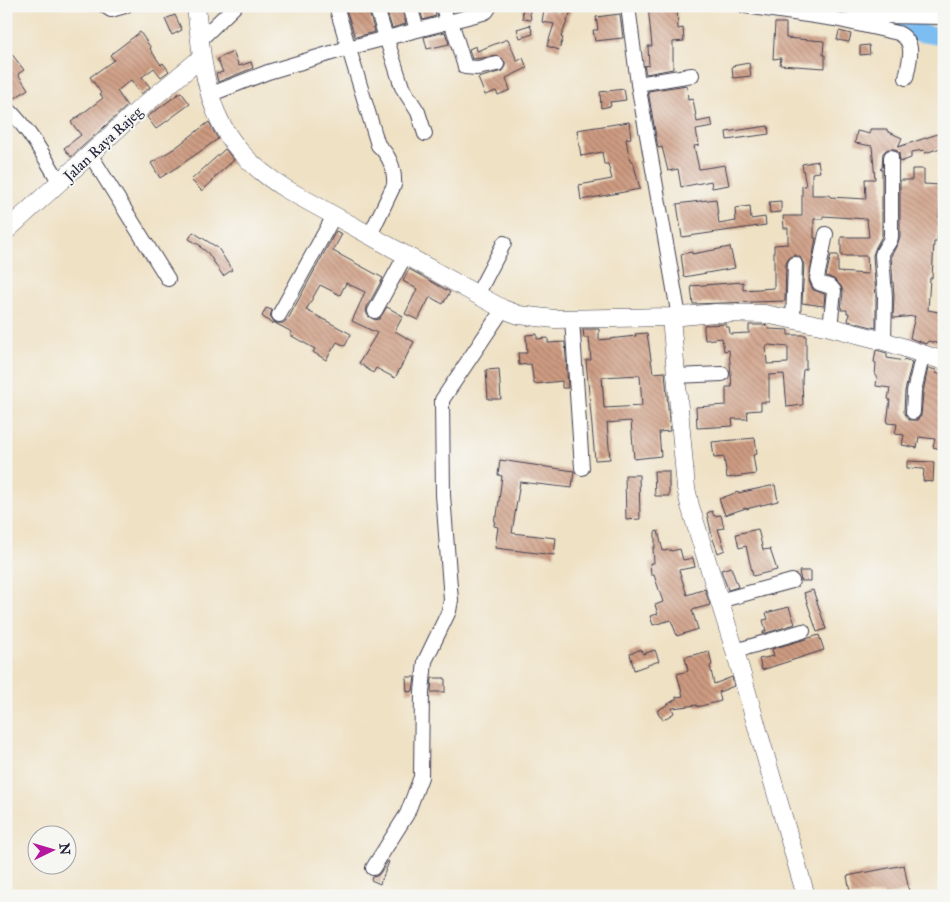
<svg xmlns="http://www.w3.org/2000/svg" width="950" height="902" viewBox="0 0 950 902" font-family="'IM FELL Great Primer',serif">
<defs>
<pattern id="building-back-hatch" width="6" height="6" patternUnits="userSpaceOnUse" patternTransform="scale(1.25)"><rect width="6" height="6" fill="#ce9b81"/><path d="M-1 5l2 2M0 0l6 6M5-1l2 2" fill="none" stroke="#a77e6b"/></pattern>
</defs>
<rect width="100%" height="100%" fill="#f6f6f2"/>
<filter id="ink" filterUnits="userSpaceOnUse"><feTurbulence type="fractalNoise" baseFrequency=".02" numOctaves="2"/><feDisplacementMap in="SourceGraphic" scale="10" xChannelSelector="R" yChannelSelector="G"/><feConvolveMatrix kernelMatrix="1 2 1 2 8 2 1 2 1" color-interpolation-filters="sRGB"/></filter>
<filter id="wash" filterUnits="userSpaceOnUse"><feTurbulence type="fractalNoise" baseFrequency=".0096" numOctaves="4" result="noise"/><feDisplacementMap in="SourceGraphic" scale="20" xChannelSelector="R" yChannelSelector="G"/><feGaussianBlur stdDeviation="1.12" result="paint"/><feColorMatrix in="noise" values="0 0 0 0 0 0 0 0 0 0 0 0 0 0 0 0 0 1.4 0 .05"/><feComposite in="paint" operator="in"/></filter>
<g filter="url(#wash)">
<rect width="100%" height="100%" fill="#efe1c4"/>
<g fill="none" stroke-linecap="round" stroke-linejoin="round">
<path stroke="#7dbef2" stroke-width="18" d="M885 27 944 37"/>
</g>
<g id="blocks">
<path fill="url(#building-back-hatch)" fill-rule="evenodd" d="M345 6H367L375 32 355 37Z
M385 6H401L406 24 392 28Z
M419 6H432L433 12 435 11 436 16 423 20Z
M522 6H529L531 20 523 19Z
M560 6H573L561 37 563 38 559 50 547 46 554 24 542 22 544 9 559 12Z
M648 6H677L678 29 683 28 684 41 673 42V69L646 74 644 66 649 65 648 46H652Z
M620 14 623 38 595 41 593 30H598L596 17Z
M175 15 182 30 172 35 165 19Z
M775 23H786V38L824 41 823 55H825V68L780 65 781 58 773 59Z
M530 25 533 34 520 38 517 29Z
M839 31 851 34 849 42 837 40Z
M140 32 151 48 150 49 161 65 163 63 169 71 161 77 154 68 142 77 150 87 141 94 131 80 117 91 127 106 71 157 64 148 81 135 71 122 103 98 100 94 101 93 90 77 114 60 110 55Z
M445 32 449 44 427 49 424 37Z
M508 39 517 61 523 58 527 68 506 78 510 90 498 95 496 91 485 95 478 78 502 71 505 66V62L499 56 472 59 469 49 476 46 477 51Z
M869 45 870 54 860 55V46Z
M233 52 239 66 251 62 253 68 218 82 216 74 223 72 217 59Z
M11 53 24 70 18 74 28 89 14 99 6 88V56Z
M749 63 751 76 733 78 732 66Z
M687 85 688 100 693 99 697 122 711 119 713 127 696 130 699 145 694 146 699 169 725 165 729 185 712 188 711 181 681 187 678 169 668 171 662 147 658 148 648 91Z
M624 89 626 100 610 102 611 106 601 108 600 92Z
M181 92 190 104 156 129 147 117Z
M209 122 218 139 185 162 160 178 151 163 175 148Z
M629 122 631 138 626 139 630 161H633L640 189 581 200 579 185 612 179 608 164H604L602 152 581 156 577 130Z
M768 126 769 134 727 140 726 132Z
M870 129H887V131L902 138 898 147 944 132V147L925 153 924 150 911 152V158L900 162 899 153 895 149H887L883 153 882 168 880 169H882V236L876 247 873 255 876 297V328L848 321 849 313H847V310H841L843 292 841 286 834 279 826 276 831 255H838V272L868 274 867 256H841V237H869L867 219 823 216V219H814V238H816L815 243 809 281 813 290 825 294 824 306 802 303 804 264 800 257 795 255 790 257 786 263 785 301 693 304 691 286 743 282V290L774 288V245L788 244V228H784L783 216H802V186H806L802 164 818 161 820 172 812 173V195H830V197L866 199 865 179H875L872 146 855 143 857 131 870 134Z
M225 149 234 160 214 178 215 179 202 191 191 180Z
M912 169H924V184L940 185V189H941L937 242H934L932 278H930L928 310 944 313V345L928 341 926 344 910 338 915 316 893 318 894 296 891 256 897 245 900 237V180H912Z
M716 199 719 224 736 221 735 208 750 206 751 219 765 217 766 225 682 237 677 204Z
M781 201V212L770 213 769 202Z
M336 231 342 234 333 251 383 278 367 307 366 312 368 316 375 320 379 319 387 307 403 316 395 331 414 342 395 378 376 368 373 373 359 363 377 333 352 321 365 292 346 283 340 295 320 285 306 310 351 334 345 346 337 342 326 360 313 352 315 349 290 335 292 332 273 322 272 324 262 316 266 308 272 310 270 316 275 323H283L288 319Z
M193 232 218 248 232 270 223 276 208 253 200 247 201 246 189 239Z
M730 247 735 268 684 277 681 254 692 252V254Z
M409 269 450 292 443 304 430 297 418 320 405 314 417 289 403 281Z
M726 324V327H729L730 334 749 333V325H762L768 326 769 329 788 330V335H806V369L803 370 802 380 803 405 787 407 784 374 769 375V402H761V410L747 411 748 419H732L733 426 697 428 696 407 726 405V387H732L729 350 724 351 722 338 705 340 704 330V325ZM769 345 788 347V363L767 364 766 347Z
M583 329H599V340L636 336 635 334 647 333 653 373 665 372 670 431 659 432 661 456 634 459 631 421 607 423 610 459 595 460 586 360H591L589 338H584ZM640 375 642 406 604 408 602 377Z
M537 334V339L548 338V343L565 342 568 388H562V381L534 384 531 364 519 365 518 353H527L526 335Z
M876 350 887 353V358L904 361V359L912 362 905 391 904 412 909 420H917L921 416 923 392 928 368 936 370V373L944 375V412L941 425 944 426V450L933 447 935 439 919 437 917 448 902 445 904 435 895 434 897 424 887 423 890 400 888 399 890 388 876 386 877 376H875L876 363 874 362Z
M499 369 501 399H488L486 370Z
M755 438 757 454 753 455 756 474 727 478 724 457 714 458 712 442Z
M500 460 574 471 572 488 520 482 512 533 556 538 554 555 495 548 498 527 494 526 495 516H497L502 476 498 475Z
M907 461 934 462 933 482 923 481 924 469 907 468Z
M654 471H669V496H655Z
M625 475H639L640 519 626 520Z
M775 485 778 501 746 509V508L725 515 719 499 738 492V493Z
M712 511 714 516 721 515 724 528 718 529 725 550 718 553 712 536 707 513Z
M758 529 763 550 770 549 777 570 753 576 746 546 739 548 736 534Z
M658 531 663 551 671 550V551L680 549 683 560 693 558 695 567 679 570 687 595 705 589 710 605 692 610 698 629 677 636 671 620 653 625 650 616 658 614 655 605 663 602 654 575H651L650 563H654L653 548H655V532Z
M731 567 738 587 728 590 721 570Z
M799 571H811V581H801Z
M813 590 826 629 817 632 804 593Z
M789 607 795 624 763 634V632L766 631 763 620 768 619 766 613Z
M819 635 824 650 762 670 759 659 774 656 772 649Z
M641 649 643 654 655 650 659 661 634 670 630 654Z
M709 651 712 665 710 666 714 684 732 677 734 686 719 692 721 701 697 707V705L672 708 674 713 663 720 657 711 676 699V697L683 696 677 674 688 671 685 657Z
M406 677H415L413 691 407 692Z
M432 678H445V692H431Z
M388 861 389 862 380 884 371 880 372 877 377 876 380 873Z
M904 865 909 891 883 896V894L851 896 847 876Z"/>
</g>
</g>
<g filter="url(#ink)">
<use href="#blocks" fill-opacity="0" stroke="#413f50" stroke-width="1"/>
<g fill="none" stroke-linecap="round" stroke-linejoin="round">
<g stroke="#413f50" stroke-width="16">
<path id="minor" d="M105 6 111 10 125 6
M336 6 378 145C390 156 395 169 394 185L370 235
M376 6 402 87 418 112 425 134
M410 6 417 30
M443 6 447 22
M628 6 638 84 679 317
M745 6 835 19 898 33C917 42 909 61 906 78
M844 6 866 13 882 16 944 17
M451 21 465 67 477 68 497 64
M200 40 235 6
M638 84 692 75
M209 95 268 72 348 48 483 13 487 11 490 6
M6 107C29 129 44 156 60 183
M90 154 168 279
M826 234 817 278 819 283 831 287 834 291 830 327
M477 295 504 243
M375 311 405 256
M279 315 334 216
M572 319 582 468
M793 320 795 264
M884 341 885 297 882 255C883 248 890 244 891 237V157
M676 376 722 374
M913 412 914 391 923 353
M719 601 792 581
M735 651 803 631
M373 868 407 814 421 777 422 692 425 661 449 611 451 600 443 495 442 400 503 309"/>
</g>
<g stroke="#413f50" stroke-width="19">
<path id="major" d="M196 6C205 90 209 141 286 189L503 309 519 315 555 319 671 317 715 313 765 314 830 327 884 341 944 361
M6 231 136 112 201 58
M671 317 686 488 690 506 735 651 806 896"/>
</g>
<use href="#minor" stroke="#fff" stroke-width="14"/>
<use href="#major" stroke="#fff" stroke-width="18"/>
</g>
</g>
<g text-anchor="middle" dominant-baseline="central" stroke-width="4" stroke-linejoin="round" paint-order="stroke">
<g font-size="15" fill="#22223b" stroke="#f6f6f2">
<text transform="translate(103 144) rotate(-43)">Jalan Raya Rajeg</text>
</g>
</g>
<rect width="950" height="902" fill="none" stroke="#f6f6f2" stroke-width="25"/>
<g transform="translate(52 850) rotate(85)"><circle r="24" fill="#f6f6f2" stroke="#a1a1a9"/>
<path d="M0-4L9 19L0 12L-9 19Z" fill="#b5179e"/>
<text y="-8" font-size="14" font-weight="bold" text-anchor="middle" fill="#22223b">N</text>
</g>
</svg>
